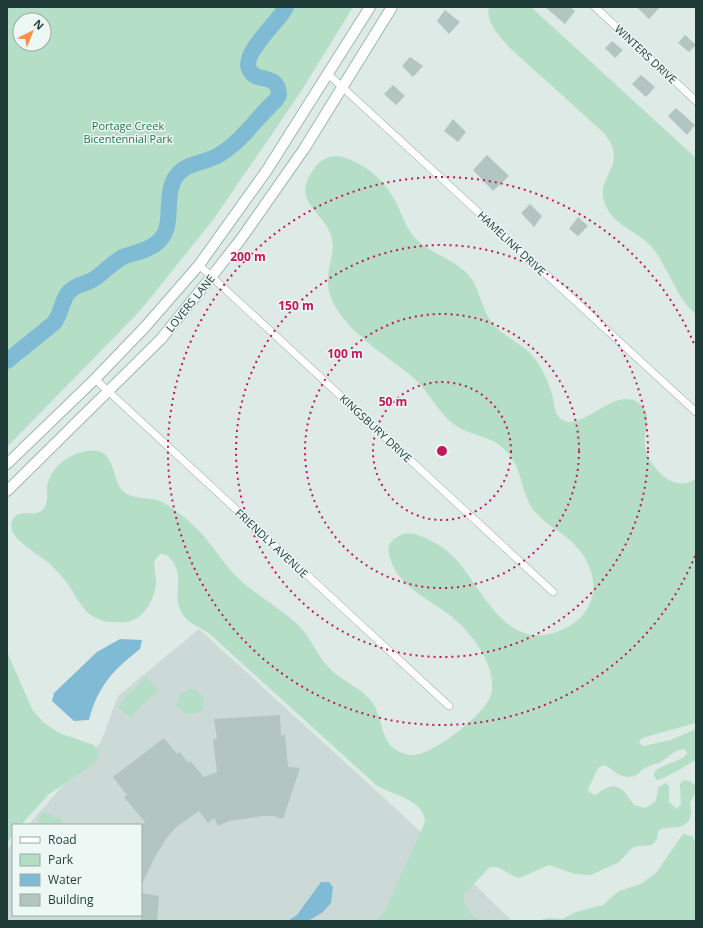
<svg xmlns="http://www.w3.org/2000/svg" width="703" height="928" viewBox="0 0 703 928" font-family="'Open Sans',sans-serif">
<rect width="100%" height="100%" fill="#ddeae6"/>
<path fill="#cbdad6" d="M199 629 406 818 512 921H7V850L13 843V915H141V825H28L101 742 118 696Z"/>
<path fill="#b4dec5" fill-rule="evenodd" d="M7 7H353L300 93 213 220 139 312 7 447ZM20 20H44V44H20Z
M489 7H531L696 158V314C676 298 668 266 651 246 635 229 611 225 604 201 596 175 630 165 604 133L511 49C501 38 485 23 489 7Z
M337 156C364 161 386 181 398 206 403 218 407 230 417 240 433 255 457 260 471 278 481 293 482 311 493 324 505 338 524 344 535 359 543 369 548 382 552 394 555 403 553 413 561 419 581 435 617 382 641 405 651 414 646 425 645 436 643 455 655 472 671 481 679 485 688 484 696 479V723L642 738 639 742 643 746 671 740 696 729V760C686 765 665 779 657 780L654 776 655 771C664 763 679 763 687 754L686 750C675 747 668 759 659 763 655 764 651 765 647 767 640 770 638 777 629 777 618 777 613 769 604 765L598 768 588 789 589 792 595 795C599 793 602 790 606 788 622 782 627 796 634 805L645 808 656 801 658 788 665 783 669 786V802L677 809 681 804 680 784 684 780 690 781 696 786C696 797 692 796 690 804 690 807 691 810 691 813 689 834 668 823 658 831L657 839 652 845 637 846 632 848 619 862 591 875 575 874 549 865 519 878C508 876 502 865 490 867L464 894C463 907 470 915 481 921H376L386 909 425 822C425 800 392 795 376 785L211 635C203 628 189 624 183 615 169 593 189 576 167 555L160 554C158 557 155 559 154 562 154 564 156 579 156 581 156 596 146 616 131 621 127 623 115 622 111 622 91 620 84 610 74 594 68 582 58 572 49 563 39 554 5 537 12 521 19 505 36 521 45 507 48 501 47 495 47 488 49 471 63 458 79 453 119 440 109 480 124 492 135 501 150 496 162 502 178 511 196 526 207 540 218 553 226 567 239 579 258 597 283 609 301 628 312 640 318 657 330 669 344 683 365 688 375 707 383 722 381 740 396 750 401 753 409 756 415 755 434 754 486 713 491 695 497 670 478 642 461 625 438 601 400 592 390 558 386 547 390 540 401 535 411 531 419 535 429 540 441 545 451 553 460 564 484 594 508 650 557 632 598 617 605 577 575 545 564 533 548 526 537 514 520 496 524 470 507 452 493 435 472 437 455 425 439 414 430 394 416 380 404 369 390 360 377 350 355 332 327 309 328 279 328 265 335 253 332 239 326 211 290 204 313 170 320 160 325 157 337 156Z
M7 652 33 711 44 723 59 733 94 745 99 753 95 763 48 795 21 825H13V835L7 843Z
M147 677 159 691 142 704 131 718 118 707 127 695Z
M188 688 197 691 204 698 203 708 199 712 186 714 176 706 181 692H186Z
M46 811 54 817 61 816 63 825H38L40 816Z
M683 834 692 836 696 843V921H537L548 918 562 919 576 912 603 905 619 891 641 884 656 873Z"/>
<path fill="#80bbd5" d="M120 639 142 640 140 649C113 670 98 686 89 720L74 721 52 701 54 693 97 652Z
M321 882H329L333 887 331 903 323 912 308 921H288L297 915Z"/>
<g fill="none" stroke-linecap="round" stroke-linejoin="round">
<path stroke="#80bbd5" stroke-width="16" d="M7 361 54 323C62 313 62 297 70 291 77 284 86 284 94 279 105 272 111 263 123 257 135 252 149 251 159 241 176 225 162 194 177 175 186 163 204 163 217 156 241 143 256 118 276 100L279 95C278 71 256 85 249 69 242 52 279 22 286 7"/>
</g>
<path fill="#b2c5c0" d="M545 7H570L575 11 565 24Z
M637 7H660L649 19Z
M445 10 460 22 449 34 437 21Z
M685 35 696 45 689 52 678 43Z
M612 41 623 50 615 58 605 48Z
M410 57 423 66 413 77 402 66Z
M641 75 655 87 646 97 632 84Z
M393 85 405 96 396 105 384 94Z
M676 108 695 125 687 135 668 116Z
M453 119 466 132 458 142 444 131Z
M487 155 509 176 493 191 473 170Z
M530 204 542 216 534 227 521 213Z
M578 217 588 226 578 236 569 229Z
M280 715 281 736 285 734 288 767 300 768 283 819 274 816H262L229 821 218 826 214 818 208 823 199 811 175 828 166 839 154 859 141 886V826L145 822 124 797 127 795 113 777 164 738 177 754 180 752 188 763 190 761 204 777 217 772 213 740 217 739 214 719Z
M141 893 159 896 157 921H141Z"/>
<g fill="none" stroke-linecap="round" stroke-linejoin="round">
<g stroke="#a0b2ae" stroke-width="8">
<path id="street" d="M595 7 696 101
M328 74 696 412
M199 265 553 592
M95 379 449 706"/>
</g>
<g stroke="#9cb7b1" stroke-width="12">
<path id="secondary" d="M7 464 95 379 145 327 199 265 267 170 370 7
M7 491 161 339 212 276 241 239 304 149 392 7"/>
</g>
<use href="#street" stroke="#fff" stroke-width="7"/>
<use href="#secondary" stroke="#fff" stroke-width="10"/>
</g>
<g fill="none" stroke="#c2185b" stroke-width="2" stroke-dasharray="2 4">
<circle cx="442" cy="451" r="69"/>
<circle cx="442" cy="451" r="137"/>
<circle cx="442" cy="451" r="206"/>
<path d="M695 556A274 274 0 1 1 695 346"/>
</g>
<g text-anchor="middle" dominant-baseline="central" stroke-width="3" stroke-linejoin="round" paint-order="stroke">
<g font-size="11" fill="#1e3b37" stroke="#edf7f4">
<text transform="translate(646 54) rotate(43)">WINTERS DRIVE</text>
<text transform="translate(512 243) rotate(43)">HAMELINK DRIVE</text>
<text transform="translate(190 303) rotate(-51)">LOVERS LANE</text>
<text transform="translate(376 428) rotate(43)">KINGSBURY DRIVE</text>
<text transform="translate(272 543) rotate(43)">FRIENDLY AVENUE</text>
</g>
<g font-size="11" fill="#25744f" stroke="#edf7f4">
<text x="128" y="125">Portage Creek<tspan x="128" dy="13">Bicentennial Park</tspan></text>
</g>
</g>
<circle cx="442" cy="451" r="6" fill="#c2185b" stroke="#edf7f4" stroke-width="2"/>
<g font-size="12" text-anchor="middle" font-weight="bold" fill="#c2185b" stroke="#edf7f4" stroke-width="3" stroke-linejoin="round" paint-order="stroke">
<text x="248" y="261">200 m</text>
<text x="296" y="310">150 m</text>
<text x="345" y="358">100 m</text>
<text x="393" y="406">50 m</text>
</g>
<rect width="703" height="928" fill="none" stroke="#1e3b37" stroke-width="16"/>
<rect x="12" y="824" width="130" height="92" fill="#edf7f4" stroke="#9aaca8"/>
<rect x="20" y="837" width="20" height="6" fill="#ffffff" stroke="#9aaca8"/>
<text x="48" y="844" font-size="12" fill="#1e3b37">Road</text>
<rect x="20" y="854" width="20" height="12" fill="#b4dec5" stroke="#9aaca8"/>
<text x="48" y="864" font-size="12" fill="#1e3b37">Park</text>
<rect x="20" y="874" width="20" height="12" fill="#80bbd5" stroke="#9aaca8"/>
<text x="48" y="884" font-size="12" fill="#1e3b37">Water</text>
<rect x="20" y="894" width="20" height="12" fill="#b2c5c0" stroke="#9aaca8"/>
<text x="48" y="904" font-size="12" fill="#1e3b37">Building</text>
<g transform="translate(32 32) rotate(43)"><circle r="19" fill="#edf7f4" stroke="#9aaca8"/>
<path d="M0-3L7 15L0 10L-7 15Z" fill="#fd8f49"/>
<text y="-6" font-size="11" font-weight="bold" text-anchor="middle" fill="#1e3b37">N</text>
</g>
</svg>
